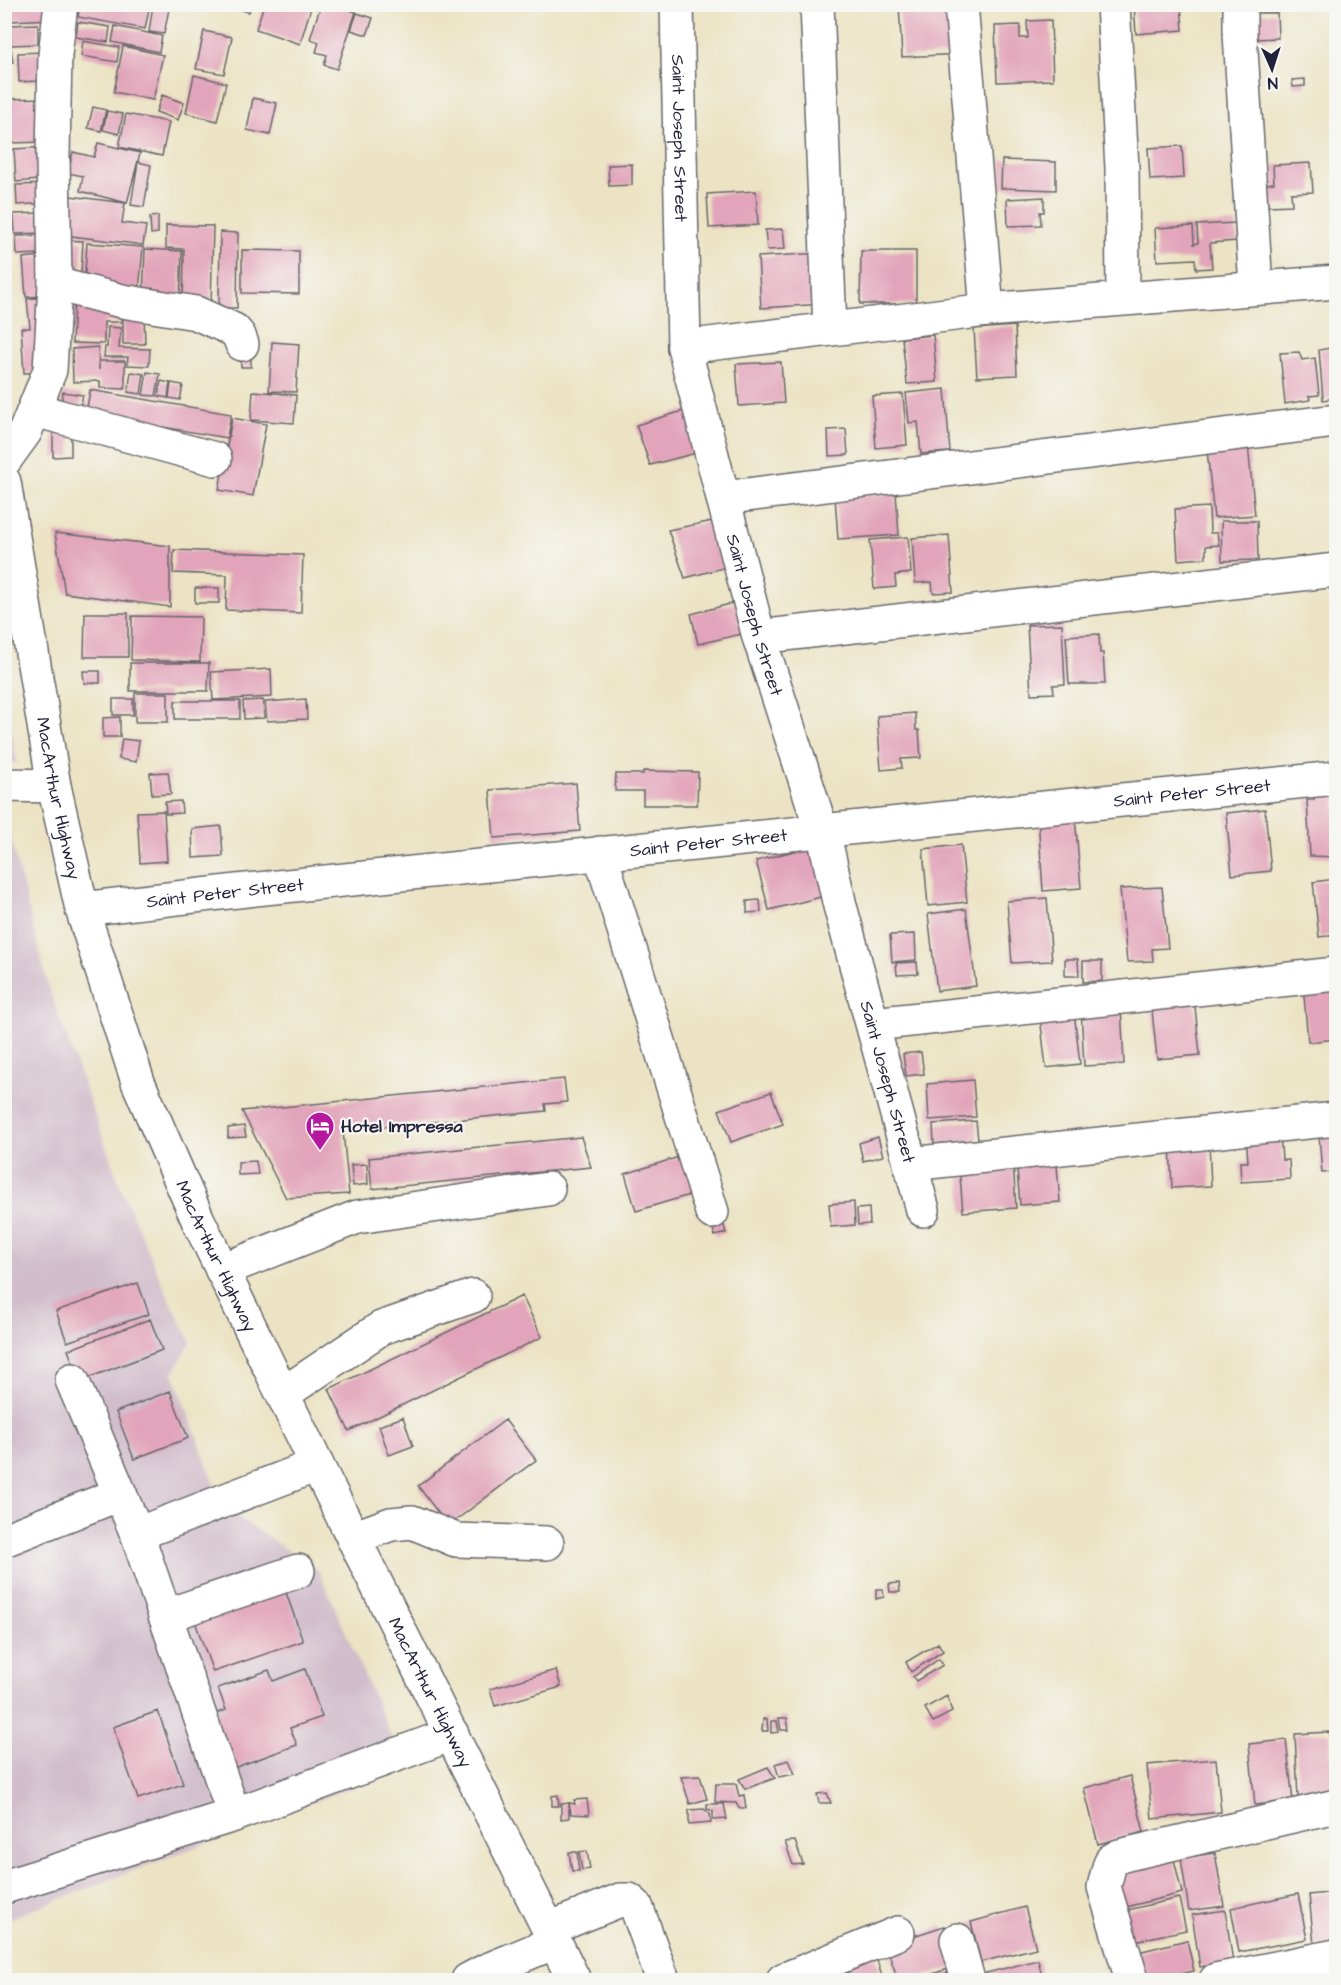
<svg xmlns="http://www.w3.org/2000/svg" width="1341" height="1985" viewBox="0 0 1341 1985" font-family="'Architects Daughter',sans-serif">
<rect width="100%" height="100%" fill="#f6f6f2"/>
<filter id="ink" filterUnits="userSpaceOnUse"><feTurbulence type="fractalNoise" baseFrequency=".0167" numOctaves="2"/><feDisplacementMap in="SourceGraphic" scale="12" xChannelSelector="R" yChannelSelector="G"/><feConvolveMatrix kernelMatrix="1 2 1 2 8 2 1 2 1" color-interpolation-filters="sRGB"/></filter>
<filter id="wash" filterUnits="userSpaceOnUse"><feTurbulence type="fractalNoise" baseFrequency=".008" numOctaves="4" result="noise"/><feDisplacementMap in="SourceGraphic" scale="24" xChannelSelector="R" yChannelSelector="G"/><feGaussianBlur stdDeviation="1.35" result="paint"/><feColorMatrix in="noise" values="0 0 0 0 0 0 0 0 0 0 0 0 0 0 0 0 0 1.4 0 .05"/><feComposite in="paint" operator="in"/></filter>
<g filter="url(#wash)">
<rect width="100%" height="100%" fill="#ebe3c3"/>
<path fill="#d1bdcb" d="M4 693H5L17 763 5 762Z
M5 820H6L48 986 122 1191 170 1301 191 1342 173 1373 223 1507 319 1571 404 1767 5 1920Z"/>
<g id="blocks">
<path fill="#e2a4ba" d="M80 4H150L145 29 78 17Z
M153 4H170L164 34 149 32Z
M222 4H251L249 12Z
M264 4H312L300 44 256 29Z
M321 4H331L356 12 337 69 324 65 327 55 316 52 319 42 310 39Z
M899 4H958L961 54 902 57Z
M1134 4H1181L1183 30 1136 34Z
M51 5V19L11 21 10 7Z
M4 7H7L8 27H4Z
M357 13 373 18 367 35 351 30Z
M1254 13H1277L1278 38 1254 39Z
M1051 20 1053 80 997 82 995 26 1020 25V38H1028L1027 21Z
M78 22 110 27 108 42 76 37Z
M38 24V44L11 45 10 25Z
M115 26 162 36 159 52 112 42Z
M4 29H8L13 62 4 63Z
M204 31 232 37 224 74 196 69Z
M83 41 119 47 117 62 81 56Z
M123 46 163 55 153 100 114 92Z
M45 52 39 81 19 82 18 53Z
M194 75 226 83 217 121 186 113Z
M1305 79V86L1293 87 1292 80Z
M162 95 184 103 178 120 156 112Z
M44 98 46 142 9 143 7 99Z
M253 98 277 103 270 135 247 130Z
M93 107 106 110 101 131 88 128Z
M107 111 123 114 119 134 103 130Z
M126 114 169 122 162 156 119 147Z
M98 143 140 153 127 203 80 191 83 176 68 173 73 152 94 157Z
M1182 146 1184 178 1150 180 1148 148Z
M47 147 49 179 16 182 14 149Z
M1002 160 1056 162V190L1001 188Z
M138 162 151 165 144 207 131 205Z
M1311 163 1313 192 1291 193 1292 205 1268 206 1266 184 1274 183 1273 165Z
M632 164V185L609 186 608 165Z
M48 184 49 203 17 205 16 185Z
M756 191 758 225 709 228 707 194Z
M70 196 125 203 122 223 146 226 143 245 64 235Z
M1044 197V212H1040L1041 225 1008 226 1007 199Z
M43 213 44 233 15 234 14 214Z
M158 216V233L151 234 150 217Z
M1236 223 1237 241 1210 243 1212 268 1196 269 1195 259 1157 261 1155 228 1193 226 1194 244 1198 243 1197 225Z
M166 225 213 226 211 307 183 306 184 249 166 248Z
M783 229 785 249 767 250 765 230Z
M220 232 238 233 237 308H219Z
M42 235V254L17 255 16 236Z
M64 240 83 241 81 273 62 272Z
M87 243 143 247 139 292 84 287Z
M145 249 182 251 180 301 143 299Z
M242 250 299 251V294L242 293Z
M861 251H916V304H860Z
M820 253 824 304 761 308 758 257Z
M41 256 44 296 26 297 23 258Z
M45 297 46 372 24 373 21 328H30L27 299Z
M74 304 121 306V322H104V344L72 343Z
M123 313H144L145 344H123Z
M1015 326 1017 375 977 377 974 329Z
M108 327 121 328 119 348 150 349 149 366 127 365 128 357H104L105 347H107Z
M933 335 937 382 907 384 902 338Z
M272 342 299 344 296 392 269 391Z
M98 347 99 370V361H125V389L100 388V381L73 382 72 349Z
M1336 347V398L1323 400 1319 350Z
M1299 352 1302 360 1315 358 1319 395 1309 396 1310 400 1285 404 1280 353Z
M251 353V367H241V354Z
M781 362 784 403 739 406 736 364Z
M131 372 144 374 141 394 128 392Z
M147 372 160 374 156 396 143 395Z
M161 381 170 383 168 398 158 396Z
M171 383 183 385 180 400 169 398Z
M945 389 950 452 921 454 918 422 909 423 906 393Z
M90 390 231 414 227 438 86 414Z
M253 391 296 395 294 423 251 420Z
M63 392 83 395 80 407 61 404Z
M903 394 907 445 876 448 872 396Z
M693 408 704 451 650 465 636 425Z
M232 418 266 424 253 496 219 490Z
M71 428V456L53 457V429Z
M846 429 848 455 829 456 828 430Z
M1248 445 1255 515 1214 518 1207 450Z
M896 493 899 535 838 539 835 497Z
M1209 507 1210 533H1217L1219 545 1206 546V558L1178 560 1175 509Z
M723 519 734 565 685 578 668 530Z
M1221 521H1257L1258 560 1222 561Z
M55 533 170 546V607L65 593Z
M949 535 953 592 933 593 932 582 915 583 912 538Z
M908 537 911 573 895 575 896 587 874 589 870 540Z
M174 550 303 555 301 613 226 610 227 575 173 573Z
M195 588H219V603H195Z
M738 602 746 633 698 644 691 614Z
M85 613H128V657H84Z
M132 616 201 617 200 662 131 660Z
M1062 624 1065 684 1053 685 1054 693 1031 694 1027 625Z
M1099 634 1100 653H1103L1105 684H1069L1066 636Z
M130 663H209L208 691H130Z
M271 669 272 697 213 700 211 672Z
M83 671H100V683H84Z
M135 693H168V722H135Z
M113 699H133V715H113Z
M306 699 307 719 267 721 265 702Z
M263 700 264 718 244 719 243 701Z
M175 701H240V719H175Z
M915 713 916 730H919L921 758 901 759 902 768 881 770 877 716Z
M120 717V737H103V718Z
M122 739 139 741 136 762 119 759Z
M643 771 698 772 697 805H643V791H615L616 774H643Z
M168 772 171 794 152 795 150 773Z
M576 783 580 831 494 838 490 790Z
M1336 792V857L1310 856 1307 800H1314V793Z
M181 801 182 813 166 814 165 802Z
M1265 809 1271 871 1232 875 1226 813Z
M164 811 167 861 140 863 137 812Z
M1075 815 1081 888 1043 891 1038 818Z
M221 826 223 856 193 858 192 829Z
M816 845 829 895 769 910 756 861Z
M961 845 967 902 928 906 923 849Z
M1336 879V935L1319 937 1313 882Z
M1162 887 1168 948 1152 949 1153 961 1127 962 1120 889Z
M1047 898 1052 961 1012 963 1007 901Z
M760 900 761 912 747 913V901Z
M966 909 976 986 937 991 928 914Z
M915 934 916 960 892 962 890 935Z
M1065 959H1078L1079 976H1065Z
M1083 961H1102V981L1083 982Z
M917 962 918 974 897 975 896 963Z
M1336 980V1039L1308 1042 1303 984Z
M1194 997 1200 1055 1157 1059 1151 1001Z
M1121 1006 1124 1064 1084 1066 1081 1008Z
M1074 1012 1080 1064 1046 1068 1040 1016Z
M921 1052 924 1074 906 1076 903 1054Z
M564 1079 567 1102 545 1104 546 1111 343 1131 349 1194 286 1198 242 1111Z
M973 1080 976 1117 929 1120 927 1084Z
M771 1092 783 1124 731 1142 719 1110Z
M976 1121 978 1140 934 1144 933 1124Z
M1336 1121V1172L1322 1173 1318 1123Z
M244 1126 246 1137 228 1138V1128Z
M1280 1132 1282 1160H1289L1290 1179 1241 1182 1240 1162H1248L1246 1134Z
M581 1137 591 1167 372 1189 369 1158Z
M878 1137 883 1156 863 1161 859 1143Z
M1209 1143 1211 1186 1172 1188 1170 1145Z
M1056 1154 1060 1202 1020 1205 1016 1158Z
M685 1155 696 1193 636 1211 625 1174Z
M1013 1160 1016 1208 963 1212 959 1165Z
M256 1161 258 1174 238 1175V1162Z
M367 1164 368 1184 353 1186 351 1165Z
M854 1202 855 1225 831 1227 829 1204Z
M869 1208 870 1224 858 1225 857 1209Z
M721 1215 726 1233 715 1236 710 1219Z
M138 1283 149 1314 67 1342 56 1311Z
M522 1296 542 1337 349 1431 329 1389Z
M150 1319 162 1350 80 1381 68 1350Z
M170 1391 188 1438 134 1459 116 1412Z
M403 1417 413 1446 389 1455 379 1426Z
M505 1420 536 1460 448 1526 418 1486Z
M899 1583 900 1592H890L889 1584Z
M283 1584 303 1641 213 1672 193 1616Z
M876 1589H883L884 1597 876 1599Z
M938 1643 943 1651 911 1672 906 1662Z
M939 1659 943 1665 916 1681 913 1677Z
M305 1669 322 1717 290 1728 297 1745 228 1770 209 1716 226 1710 218 1688 269 1670 273 1681Z
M556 1670 561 1687 495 1706 490 1689Z
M947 1696 952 1712 933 1722 925 1708Z
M158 1711 183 1784 138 1799 113 1727Z
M779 1718H787L789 1730H781Z
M763 1719H767L768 1731H762Z
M771 1721H777L779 1732 771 1733Z
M1330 1732 1334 1797 1298 1799 1295 1734Z
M1286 1740 1293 1801 1255 1805 1249 1744Z
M1216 1759 1221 1812 1152 1819 1147 1765Z
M789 1760 795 1774 779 1777 775 1764Z
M768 1767 775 1778 745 1789 739 1779Z
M700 1776 707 1799 690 1804 681 1777Z
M1130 1776 1144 1832 1098 1844 1084 1788Z
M716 1784H736L739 1796 744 1795 746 1808H739L736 1803 715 1802Z
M827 1793 831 1803H819L817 1794Z
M558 1795 559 1806H552V1796Z
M587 1799 589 1815 571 1814 569 1803 575 1804 574 1800Z
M569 1803V1818L561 1819V1804Z
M707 1804H724L727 1819 713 1820V1811L707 1809Z
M704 1809 710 1814 711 1823 689 1825V1810Z
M795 1841 803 1864 793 1865 785 1842Z
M587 1851 590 1869 582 1870 579 1852Z
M1172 1851 1182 1893 1122 1908 1112 1865Z
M569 1852H577L579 1871H572Z
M1215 1853 1224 1906 1189 1911 1181 1858Z
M1336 1892V1943L1314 1945 1309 1895Z
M1298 1894 1307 1939 1239 1952 1231 1908Z
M1179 1898 1186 1930 1130 1942 1123 1911Z
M1025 1907 1036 1948 981 1962 971 1922Z
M1225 1910 1233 1962 1200 1967 1192 1915Z
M944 1926 957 1966 914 1980H898L886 1945Z
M1187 1940 1194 1971 1155 1980H1140L1134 1953Z
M874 1950 883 1980H849L843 1960Z
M1038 1960 1043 1980H987L986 1973Z
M956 1970 960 1980H928Z"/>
</g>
</g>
<g filter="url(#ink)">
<use href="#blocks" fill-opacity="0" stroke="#68666b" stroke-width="1.5"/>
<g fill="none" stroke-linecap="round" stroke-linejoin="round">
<g stroke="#68666b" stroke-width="36">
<g id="minor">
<path id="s1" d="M677 4 684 347 759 637 826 844 840 906 923 1210"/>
<path d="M817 4 830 329"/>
<path d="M961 4 987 310"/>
<path d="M1113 4 1122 168 1123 298"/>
<path d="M1240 4V34L1256 288"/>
<path d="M55 284 122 301 196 313 234 330 239 336 242 344"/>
<path d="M684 347 987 310 1336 282"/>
<path d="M35 410 215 459"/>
<path d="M4 461 25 432 50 370 55 284 53 155 55 55 61 4"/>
<path d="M723 498 1336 421"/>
<path d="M759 637 1336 570"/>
<path d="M4 785 54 786"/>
<path d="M600 853 712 1212"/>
<path id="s2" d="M82 909 237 891 1336 778"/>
<path d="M873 1024 1336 974"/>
<path d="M910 1164 1336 1119"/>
<path d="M222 1270 357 1217 548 1189"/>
<path d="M72 1380 137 1534 234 1815"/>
<path d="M283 1394 381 1328 473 1296"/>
<path d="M137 1534 317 1465"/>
<path d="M353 1538 391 1524 412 1522 456 1540 547 1543"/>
<path d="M4 1540 120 1494"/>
<path d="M165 1616 298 1571"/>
<path d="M4 1887 234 1815 452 1734"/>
<path d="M549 1929 620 1900H629L636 1906 663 1980"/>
<path d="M957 1940 968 1980"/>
<path d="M468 1980 485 1971 555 1942"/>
<path d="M783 1980 898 1933"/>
<path d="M1132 1980 1104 1887 1109 1867 1112 1860 1119 1856 1336 1806"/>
<path d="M1216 1980 1336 1956"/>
</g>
</g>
<g stroke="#68666b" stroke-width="36">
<g id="highway">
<path id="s3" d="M4 482 54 786 82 909 138 1082 198 1220 317 1465 574 1980"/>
</g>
</g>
<use href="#minor" stroke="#fff" stroke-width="33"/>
<use href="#highway" stroke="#fff" stroke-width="33"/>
</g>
</g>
<defs>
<g id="hotel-pin" transform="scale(1.5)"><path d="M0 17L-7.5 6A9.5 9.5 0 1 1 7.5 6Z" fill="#b5179e" stroke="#f6f6f2"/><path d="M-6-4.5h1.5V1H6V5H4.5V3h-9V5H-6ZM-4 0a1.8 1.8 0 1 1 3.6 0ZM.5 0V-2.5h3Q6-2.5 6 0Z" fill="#fff"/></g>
</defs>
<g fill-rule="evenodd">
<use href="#hotel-pin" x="320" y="1126"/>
</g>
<g text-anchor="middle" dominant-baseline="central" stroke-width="4.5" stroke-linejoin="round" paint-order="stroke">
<g font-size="18" fill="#22223b" stroke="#f6f6f2">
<text stroke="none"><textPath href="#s1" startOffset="134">Saint Joseph Street</textPath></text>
<text stroke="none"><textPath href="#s1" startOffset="620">Saint Joseph Street</textPath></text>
<text stroke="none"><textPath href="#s2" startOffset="1116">Saint Peter Street</textPath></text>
<text stroke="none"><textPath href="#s3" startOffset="321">MacArthur Highway</textPath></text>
<text stroke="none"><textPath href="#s2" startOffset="630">Saint Peter Street</textPath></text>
<text stroke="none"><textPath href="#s2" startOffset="144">Saint Peter Street</textPath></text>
<text stroke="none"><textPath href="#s1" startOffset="1106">Saint Joseph Street</textPath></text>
<text stroke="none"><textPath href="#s3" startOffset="807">MacArthur Highway</textPath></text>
<text stroke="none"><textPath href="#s3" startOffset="1293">MacArthur Highway</textPath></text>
</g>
<g font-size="18" font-weight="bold" fill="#22223b" stroke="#f6f6f2" text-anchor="start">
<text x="341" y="1126">Hotel Impressa</text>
</g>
</g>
<rect width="1341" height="1985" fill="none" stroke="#f6f6f2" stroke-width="24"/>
<g transform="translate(1272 69) rotate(177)" stroke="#f6f6f2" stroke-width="4.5" paint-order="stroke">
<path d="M0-4.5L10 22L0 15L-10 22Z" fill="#22223b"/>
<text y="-9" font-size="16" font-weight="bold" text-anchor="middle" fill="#22223b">N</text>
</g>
</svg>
